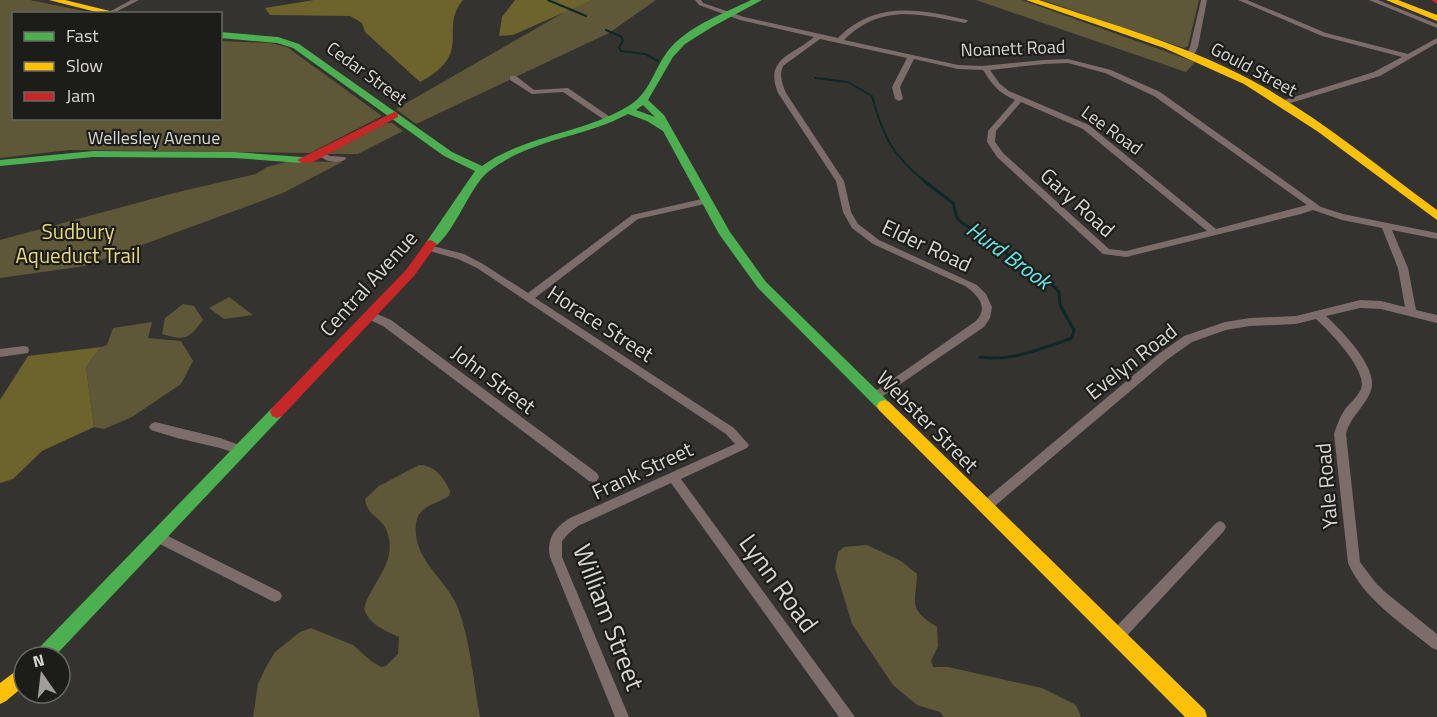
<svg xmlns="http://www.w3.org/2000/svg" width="1437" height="717" viewBox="0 0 1437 717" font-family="'Titillium Web',sans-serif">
<rect width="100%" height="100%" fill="#34332f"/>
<path fill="#5e5738" d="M0 0H30L94 13 14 14V118H220L221 41 270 43 287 47 382 116 310 153 69 150 0 158Z
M592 0H656L609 33 416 124 396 109 563 13 557 12Z
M976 0H1022L1195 62 1186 72Z
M1042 0H1199L1188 46 1184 48Z
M386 123H392L403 131 358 154H327Z
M290 161 342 162 283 193 85 266 0 278V240L174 193 256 174 267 167Z
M229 297 253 315 224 319 209 308Z
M183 304 194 306 203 320C189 339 185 341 162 334L165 318Z
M152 322 148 338 181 341 193 361 181 384 132 417 104 429 94 427 86 367 101 347 107 345 113 328Z
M419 465C435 465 444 478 450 491L449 496C436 505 418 505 416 524 412 560 446 578 458 608 471 643 473 681 480 717H253L258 684 266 667 275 652 300 632 311 628 353 645 371 661 381 667 386 666 398 654 399 637C384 630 370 625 364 609 371 581 400 562 386 529 380 516 367 516 365 499L379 486Z
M867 545 901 561 917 574C916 605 907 608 937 627L938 646 931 661 933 667H948L1042 688 1076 705 1081 717H944L940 712 917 705 893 685 852 624 835 568 838 552 844 547Z"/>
<path fill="#6c632d" d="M314 0H463C438 30 475 53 420 82L365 32 362 23 350 16 270 15 265 8Z
M515 0H592L513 35 499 36 502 17Z
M101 347 86 367 94 427 42 451 13 479 0 483V400L28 356Z"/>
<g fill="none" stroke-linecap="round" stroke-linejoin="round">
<path stroke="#0e2727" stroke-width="2" d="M548 0 586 16
M606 30 622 37 623 41 619 47 621 51 645 54 658 61
M815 78 848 82 872 96C883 136 892 156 926 182"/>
<path stroke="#0e2727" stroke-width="3" d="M924 181 953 203 957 218 962 223 994 241 1014 261 1046 278 1059 292 1060 305 1074 330 1072 338C1044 348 1010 362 980 357"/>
<path fill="#7c6d6b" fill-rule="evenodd" d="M131 0H139L114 13 109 12Z
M695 0H701L703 3 744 17 838 38C875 0 921 9 967 20L968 21 965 23C920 14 881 3 844 40L958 65 982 66 1044 60 1068 59 1111 70 1160 92 1321 207 1343 214 1437 233V239L1392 230 1408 268 1416 310 1437 315V323L1381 309 1360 308 1326 316C1341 330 1379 368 1371 390 1366 406 1351 415 1346 434L1360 562 1375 582 1385 592 1437 634V650L1432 648C1402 623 1364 600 1348 563L1334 434C1337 425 1340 416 1346 408 1351 402 1358 396 1361 389 1368 370 1329 331 1316 319L1296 324 1250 326 1226 330 1192 342 1168 359 989 511 985 512 981 511 979 507 981 503 1160 353 1184 336 1225 322 1250 318 1296 316 1360 300 1381 301 1405 307 1398 268 1382 228 1342 220 1313 210 1301 214 1126 257 1103 254 997 157 987 142 988 131 1015 100C999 93 992 85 983 70L958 69 914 59 900 87 903 99 899 101 895 99 892 87 907 58 820 39 783 66C779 76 782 83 786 93L844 181 851 212 858 224 879 240 977 285 986 294 992 307 990 318 984 327 874 402 870 401 869 398 870 395 976 321C989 307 978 295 965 286L873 244 852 228 843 212 836 181 778 93C764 58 792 56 814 37L740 20 699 5ZM1068 63 1105 73 1154 96 1307 205 1216 229 1089 125 1009 91 1000 84 990 70 1044 64ZM1021 102 1083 129 1207 231 1126 251 1109 249 1003 153 995 142 996 131Z
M1201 0H1207L1198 47 1193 57H1190L1186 55 1190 47Z
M1238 0H1247L1326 33 1408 54 1437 38V43L1380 76 1284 105 1280 103 1281 101 1374 72 1402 57 1322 36Z
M1369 0H1378L1437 24V28Z
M510 76H516L534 90 568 88 613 119 609 121H606L563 92 532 94 510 80Z
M321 151 330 156 345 157 346 159C338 165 324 161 317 154Z
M706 198 709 199V203L638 219 535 298 734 428 749 445 747 448 681 479 855 717H839L671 483 578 526 569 533 562 541V557L629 717H615L550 557C546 539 555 527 570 518L735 444 726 434 477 268 458 259 426 250 424 248 429 245 464 254 483 264 528 293 632 215Z
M370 311 391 320 597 473 599 477 597 481 593 482 589 481 383 326 366 318 365 315Z
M24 346 28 347 29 350 28 353 0 357V349Z
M155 422 220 438 245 447 247 450 245 453 241 455 220 448 177 438 151 430 149 427 151 424Z
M1220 521 1224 523 1226 527 1224 531 1121 642 1116 644 1111 642 1109 637 1111 632 1216 523Z
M158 531 280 592 282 596 280 600 275 602 270 600 154 541 152 537 154 533Z"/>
<path fill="#4caf50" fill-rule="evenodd" d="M751 0H762L712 27 685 44 673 57 648 100 664 115 730 232 766 282 889 402 891 406 889 410 884 412 879 410 758 288 719 234 663 131 647 121 628 114C583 138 529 139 488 172 469 187 451 242 431 248L425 244 475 171 444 156 293 48 277 43 220 38V32L278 37 299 44 452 152 482 166C527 134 584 134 630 105 652 91 655 64 672 46 693 24 725 13 751 0ZM643 105 655 117 636 110Z
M93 151 234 152 302 157 307 160 302 163 234 158 93 157 0 166V160Z
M277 406 282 408 284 412 282 416 54 657H33L36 651 272 408Z"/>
<path fill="#ffc107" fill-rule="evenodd" d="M49 0H65L122 14H104Z
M1026 0H1039C1110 24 1184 44 1251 80 1318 116 1376 165 1437 210V220L1317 131 1244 84 1164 48Z
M1386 0H1398L1437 15V21Z
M884 400 889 402 1205 710 1207 717H1185L879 410 877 406 879 402Z
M24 665V686L6 701 0 704V683Z"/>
<path fill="#c62828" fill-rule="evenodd" d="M1431 0H1437V4Z
M394 112 398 113V117L313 162 302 163 297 160Z
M431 240 437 244 414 276 282 416 277 418 272 416 270 412 272 408 406 270 427 241Z"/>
</g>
<g text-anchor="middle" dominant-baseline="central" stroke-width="4.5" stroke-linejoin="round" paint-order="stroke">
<g font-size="18" fill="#d8d7d3" stroke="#1c1c19">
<text transform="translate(1013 48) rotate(-2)">Noanett Road</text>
<text transform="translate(1254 69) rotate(28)">Gould Street</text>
<text transform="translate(367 73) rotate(36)">Cedar Street</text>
<text transform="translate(1112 130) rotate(36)">Lee Road</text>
<text x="154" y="137">Wellesley Avenue</text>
</g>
<g font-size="21" fill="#d8d7d3" stroke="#1c1c19">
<text transform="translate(1078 202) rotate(42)">Gary Road</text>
<text transform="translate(927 245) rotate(25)">Elder Road</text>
<text transform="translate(368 283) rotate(-48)">Central Avenue</text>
<text transform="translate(601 323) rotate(33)">Horace Street</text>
<text transform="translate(1131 361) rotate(-38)">Evelyn Road</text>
<text transform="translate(494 379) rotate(37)">John Street</text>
<text transform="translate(928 421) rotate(45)">Webster Street</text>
<text transform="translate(642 470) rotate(-25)">Frank Street</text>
<text transform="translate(1326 486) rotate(-95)">Yale Road</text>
</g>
<g font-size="21" fill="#e9d87f" stroke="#1c1c19">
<text x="78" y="231">Sudbury<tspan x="78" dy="24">Aqueduct Trail</tspan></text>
</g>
<g font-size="22" font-style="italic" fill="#65e5e7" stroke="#1c1c19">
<text transform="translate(1009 255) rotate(36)">Hurd Brook</text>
</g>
<g font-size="26" fill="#d8d7d3" stroke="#1c1c19">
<text transform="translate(779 583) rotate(54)">Lynn Road</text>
<text transform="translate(609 617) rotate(69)">William Street</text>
</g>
</g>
<rect x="12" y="12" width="210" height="108" fill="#1c1c19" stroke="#676763" stroke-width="1.5"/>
<rect x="24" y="32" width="30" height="9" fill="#4caf50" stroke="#676763" stroke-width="1.5"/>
<text x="66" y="42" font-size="18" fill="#d8d7d3">Fast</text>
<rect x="24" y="62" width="30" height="9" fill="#ffc107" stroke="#676763" stroke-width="1.5"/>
<text x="66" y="72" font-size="18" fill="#d8d7d3">Slow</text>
<rect x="24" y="92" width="30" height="9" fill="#c62828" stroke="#676763" stroke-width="1.5"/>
<text x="66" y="102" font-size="18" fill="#d8d7d3">Jam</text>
<g transform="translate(42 675) rotate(346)"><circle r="28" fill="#1c1c19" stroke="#676763" stroke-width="1.5"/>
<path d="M0-4.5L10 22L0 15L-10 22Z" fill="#9f9e9a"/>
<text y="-9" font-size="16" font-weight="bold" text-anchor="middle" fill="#d8d7d3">N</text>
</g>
</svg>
